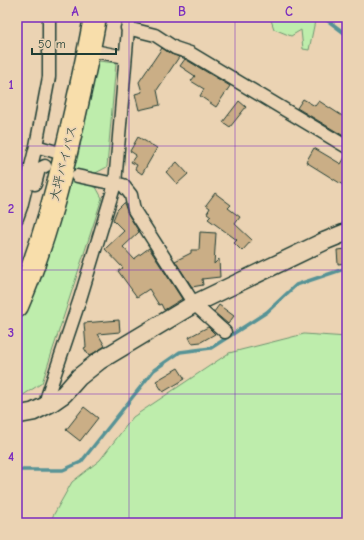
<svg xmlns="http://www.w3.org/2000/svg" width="364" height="540" viewBox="0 0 364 540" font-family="'Comic Neue','Klee One',sans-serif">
<rect width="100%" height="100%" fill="#ebd3b3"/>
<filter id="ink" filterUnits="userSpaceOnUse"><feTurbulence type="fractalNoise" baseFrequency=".025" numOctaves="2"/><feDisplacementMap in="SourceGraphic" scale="8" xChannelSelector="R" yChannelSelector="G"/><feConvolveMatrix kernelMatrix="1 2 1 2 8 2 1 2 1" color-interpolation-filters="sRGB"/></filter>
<g filter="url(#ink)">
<path fill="#beedac" stroke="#6e9570" d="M262 17H312L315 21 309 50 303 49 301 30 291 36 274 29 271 20Z
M98 61 116 63 107 167 90 176 102 198 42 383 17 399V327L37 280 77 160Z
M304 334 347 337V523H49L72 482 100 460 133 417 229 353Z"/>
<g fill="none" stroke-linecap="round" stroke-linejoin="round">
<path stroke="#579396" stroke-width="3.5" d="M323 17 347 35
M17 470H63L81 462 154 370 180 352 211 348 267 312 296 285 347 268"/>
</g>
<path fill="#caae86" stroke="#1f3d34" d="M162 48 171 54 179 57 157 90 160 105 139 110 135 94 142 92 139 82Z
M185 59 230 86 216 107 200 96 204 89 191 81 195 76 180 66Z
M303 99 315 106 319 101 347 119V138L297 108Z
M239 101 246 107 230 127 223 122Z
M138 137 157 148 142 174 135 169 137 165 131 162 136 155 130 151Z
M314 148 341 164 347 154V178L343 185 306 162Z
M177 162 188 174 177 184 166 172Z
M215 193 231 205 228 208 240 217 235 224 252 240 242 251 234 243 237 240 208 219 211 216 207 213 210 208 206 205Z
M124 203 128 214 139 232 123 247 134 259 149 248 182 299 164 310 161 304 159 305 149 289 137 297 118 271 123 268 105 249 124 231 113 220 117 210Z
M200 232 216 233 214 264 219 259 220 277 202 279 203 285 192 287 175 261 191 253V250H199Z
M347 249V263L338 264 337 250Z
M219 305 234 316 228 324 214 312Z
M119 320 120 332 98 334 105 346 89 356 84 348 86 347 84 323Z
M208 327 215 334 201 342 192 343 189 337Z
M178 368 185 379 163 392 156 381Z
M84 407 98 418 80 441 66 430Z"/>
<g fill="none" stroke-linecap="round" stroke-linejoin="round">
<g stroke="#1f3d34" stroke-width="15">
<path id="street" d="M127 28 155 35 175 48 190 53 347 147
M89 50 125 57
M36 146 66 155
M77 176 115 184 123 185 131 195 134 210 194 304 225 332
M35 184 39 169 45 166
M17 218 21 207 36 146 49 77V17
M51 403 47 397 80 299 115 184 129 17"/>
</g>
<g stroke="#1f3d34" stroke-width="20">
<path id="secondary" d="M17 415 33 412 51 403 64 394 79 377 99 361 194 304 325 241 347 232"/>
</g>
<g stroke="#1f3d34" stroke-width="25">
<path id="highway" d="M17 306C43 247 59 184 73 122 81 87 89 52 95 17"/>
</g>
<use href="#street" stroke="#ebd3b3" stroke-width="12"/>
<use href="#secondary" stroke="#ebd3b3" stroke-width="17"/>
<use href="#highway" stroke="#f8deab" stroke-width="22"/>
</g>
</g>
<path fill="none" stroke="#7b2cbf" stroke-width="1" stroke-opacity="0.55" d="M129 17V523M235 17V523M17 146H347M17 270H347M17 394H347"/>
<g text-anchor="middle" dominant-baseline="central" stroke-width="3.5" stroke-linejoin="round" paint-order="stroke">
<g font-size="13" fill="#1f3d34" stroke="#ebd3b3">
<text transform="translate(63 163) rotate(-76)">大坪バイパス</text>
</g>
</g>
<rect width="364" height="540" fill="none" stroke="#ebd3b3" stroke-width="44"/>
<path d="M32 48v6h84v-6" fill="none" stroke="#1f3d34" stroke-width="2"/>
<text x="38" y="48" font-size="12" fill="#1f3d34" stroke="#ebd3b3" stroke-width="3" paint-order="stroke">50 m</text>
<rect x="22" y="22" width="320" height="496" fill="none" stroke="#7b2cbf" stroke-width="1.5"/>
<g font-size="13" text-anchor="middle" font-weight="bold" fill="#7b2cbf">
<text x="75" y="16">A</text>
<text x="182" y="16">B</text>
<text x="289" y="16">C</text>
<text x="11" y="89">1</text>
<text x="11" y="213">2</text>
<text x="11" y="337">3</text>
<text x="11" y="461">4</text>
</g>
</svg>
